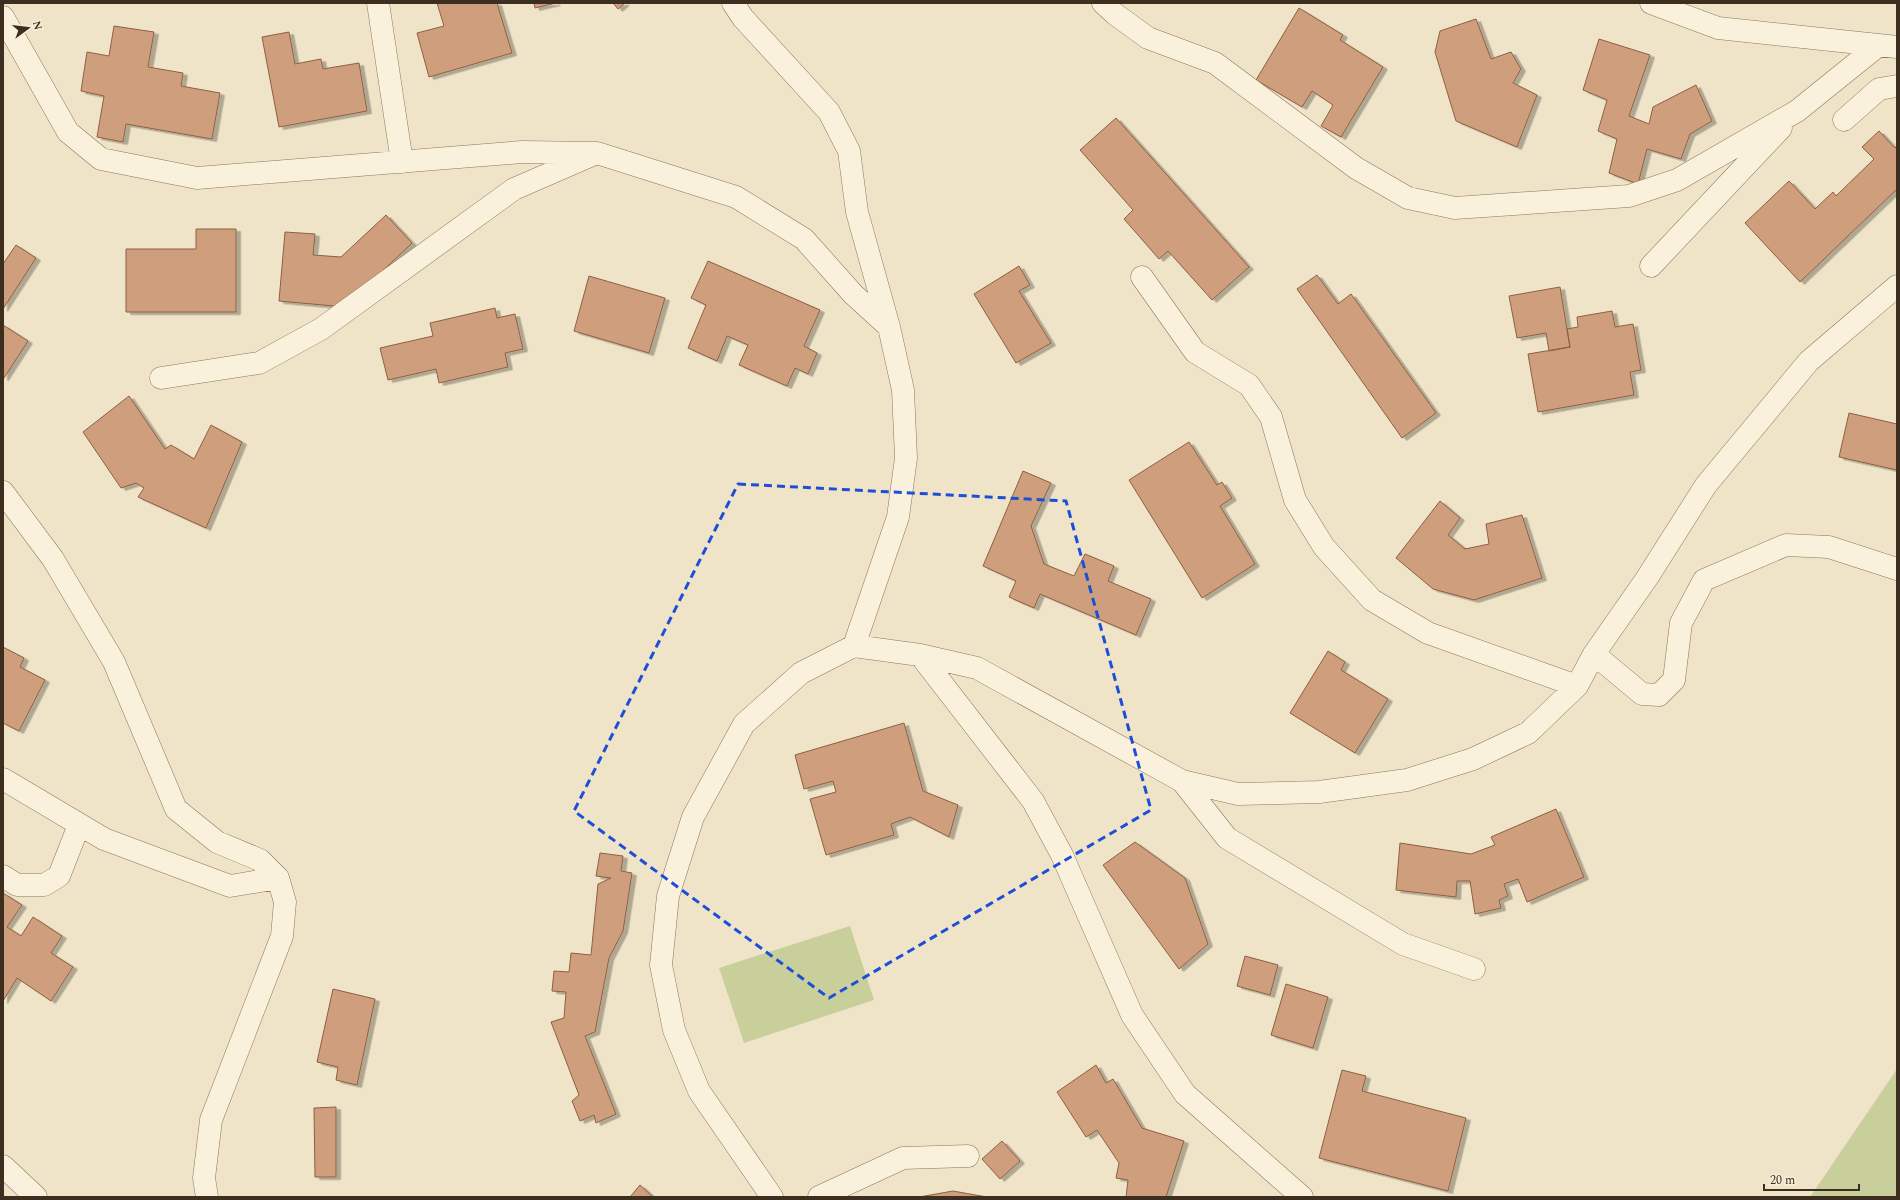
<svg xmlns="http://www.w3.org/2000/svg" width="1900" height="1200" viewBox="0 0 1900 1200" font-family="Spectral,serif">
<defs>
<filter id="shadow"><feDropShadow dx="4.5" dy="2.5" stdDeviation="0" flood-color="#0004"/></filter>
</defs>
<rect width="100%" height="100%" fill="#f0e4c8"/>
<path fill="#c9cf9b" d="M850 926 874 1000 744 1043 719 968Z
M1897 1069V1197H1810Z"/>
<path fill="#cf9f7d" stroke="#8d5f41" filter="url(#shadow)" d="M437 3H497L512 53 429 77 417 33 444 26Z
M534 3H556L535 8Z
M613 3H625L618 9Z
M1299 8 1343 35 1340 40 1383 67 1341 137 1321 126 1333 105 1312 91 1302 107 1256 80Z
M1476 19 1491 59 1511 52 1521 69 1513 83 1537 95 1517 147 1456 121 1435 52 1440 31Z
M114 26 154 32 148 67 183 73 181 86 220 93 212 139 126 124 123 142 97 137 104 96 81 91 87 52 109 56Z
M289 32 295 64 321 59 323 69 359 63 367 111 279 127 262 37Z
M1599 39 1650 55 1629 116 1649 124 1653 107 1696 85 1712 121 1690 134 1681 159 1647 149 1638 184 1609 173 1617 139 1598 131 1607 100 1583 90Z
M1116 118 1249 267 1212 300 1168 251 1159 259 1124 219 1133 210 1080 150Z
M1879 131 1895 148 1897 146V189L1800 282 1745 223 1789 181 1815 209 1833 192 1836 196 1874 159 1862 147Z
M386 215 412 243 345 307 279 301 285 232 315 234 313 255 341 257Z
M196 229H236V312H126V249H196Z
M16 245 36 258 3 309V264Z
M708 261 820 310 804 346 817 353 808 374 795 368 787 386 739 365 748 345 727 336 717 361 688 348 706 305 691 298Z
M1019 266 1030 285 1019 291 1051 343 1016 363 974 294Z
M1317 275 1338 304 1351 294 1436 413 1402 438 1297 289Z
M589 276 665 298 649 353 574 331Z
M1560 287 1570 347 1549 351 1546 333 1517 338 1509 296Z
M495 308 497 318 515 314 523 349 505 353 508 367 439 383 436 369 388 380 380 348 433 336 430 323Z
M1612 311 1615 327 1633 324 1641 370 1630 372 1634 395 1538 412 1528 354 1570 347 1567 329 1578 327 1577 317Z
M3 325 28 341 4 378H3Z
M129 396 165 449 171 445 194 459 211 425 242 442 206 528 138 497 144 488 136 483 121 488 83 432Z
M1849 413 1897 424V470L1839 457Z
M1189 442 1217 485 1222 482 1232 498 1220 506 1255 564 1202 598 1129 480Z
M1023 471 1051 483 1031 526 1044 564 1074 576 1085 554 1114 566 1108 581 1151 599 1136 635 1040 594 1034 608 1009 597 1016 581 983 566Z
M1440 501 1460 518 1448 535 1465 549 1489 544 1486 524 1522 515 1542 578 1474 600 1433 589 1396 558Z
M3 647 24 658 20 667 45 680 19 731 3 723Z
M1328 651 1345 662 1341 670 1388 699 1355 753 1290 713Z
M904 723 923 791 958 805 949 837 910 817 891 824 894 835 826 855 810 799 836 792 833 781 804 789 795 755Z
M1556 809 1584 877 1527 902 1518 879 1504 884 1508 896 1499 900 1501 908 1475 914 1470 881H1457L1456 897 1396 890 1400 843 1471 854 1495 845 1491 837Z
M1135 842 1185 878 1208 944 1179 969 1103 865Z
M600 853 623 856 621 871 632 873 623 931 609 958 595 1032 585 1036 616 1114 596 1123 594 1115 580 1121 572 1101 579 1095 551 1022 564 1018 566 992 552 991 554 971 569 972 571 953 591 955 598 884 611 878 596 876Z
M3 893 22 905 7 927 21 936 33 917 62 936 51 953 73 967 51 1001 17 978 3 1001Z
M1245 956 1278 965 1270 995 1237 986Z
M1286 984 1328 997 1313 1048 1271 1035Z
M333 989 375 999 357 1085 336 1080 338 1067 317 1062Z
M1096 1065 1106 1083 1113 1079 1142 1128 1184 1141 1166 1197H1126L1128 1180 1116 1178 1119 1163 1097 1130 1086 1137 1057 1092Z
M1342 1070 1366 1076 1362 1091 1466 1118 1448 1191 1319 1158Z
M336 1107V1177H315L314 1108Z
M1002 1141 1020 1161 1000 1179 982 1159Z
M640 1185 653 1197H630Z
M953 1191 987 1197H919Z"/>
<g fill="none" stroke-linecap="round" stroke-linejoin="round">
<g stroke="#8d765c" stroke-width="23">
<path id="minor" d="M378 3 402 162
M733 3 743 18 829 112 849 151 857 212 889 327 903 390 906 458 898 517 854 646
M1103 3 1115 14 1148 38 1215 63 1356 168 1408 198 1455 208 1629 196 1677 180 1797 111 1879 45
M1651 3 1718 28 1897 47
M3 17 68 132 101 159 197 178 522 152 597 153 736 197 804 239 853 294 889 327
M1844 120 1879 89 1897 86
M1651 266 1781 128
M1142 277 1195 352 1249 385 1271 417 1295 500 1324 547 1372 600 1428 633 1577 686
M161 378 259 363 321 329 514 189 590 156
M3 492 53 559 114 662 176 809 217 842 260 860 278 878 285 902 282 936 211 1120 204 1178 207 1197
M1594 654 1642 694 1659 695 1674 680 1681 623 1704 580 1786 545 1829 547 1897 569
M920 655 1033 801 1062 855 1132 1015 1185 1094 1302 1197
M3 779 104 839 230 886 278 878
M1182 781 1227 838 1403 944 1474 969
M3 876 17 885H44L59 876 79 825
M3 1166 36 1197
M772 1197 699 1091 674 1030 661 965 668 896 693 817 744 724 801 673 854 646 920 655 977 668 1182 781 1238 794 1319 792 1407 780 1473 759 1528 733 1577 686 1594 654 1647 578 1706 485 1809 361 1897 286
M819 1197 903 1158 968 1156"/>
</g>
<use href="#minor" stroke="#faf1dc" stroke-width="22"/>
</g>
<path fill="none" stroke="#1d4ed8" stroke-width="3" stroke-dasharray="8 5" stroke-linejoin="round" d="M738 484 1066 501 1151 810 829 998 574 811Z"/>
<rect width="1900" height="1200" fill="none" stroke="#3d2e20" stroke-width="8"/>
<g transform="translate(28 28) rotate(75)" stroke="#f7eed8" stroke-width="3" paint-order="stroke">
<path d="M0-3L7 15L0 10L-7 15Z" fill="#3d2e20"/>
<text y="-6" font-size="11" font-weight="bold" text-anchor="middle" fill="#3d2e20">N</text>
</g>
<path d="M1764 1184v6h95v-6" fill="none" stroke="#3d2e20" stroke-width="2"/>
<text x="1770" y="1184" font-size="12" fill="#3d2e20" stroke="#f7eed8" stroke-width="3" paint-order="stroke">20 m</text>
</svg>
